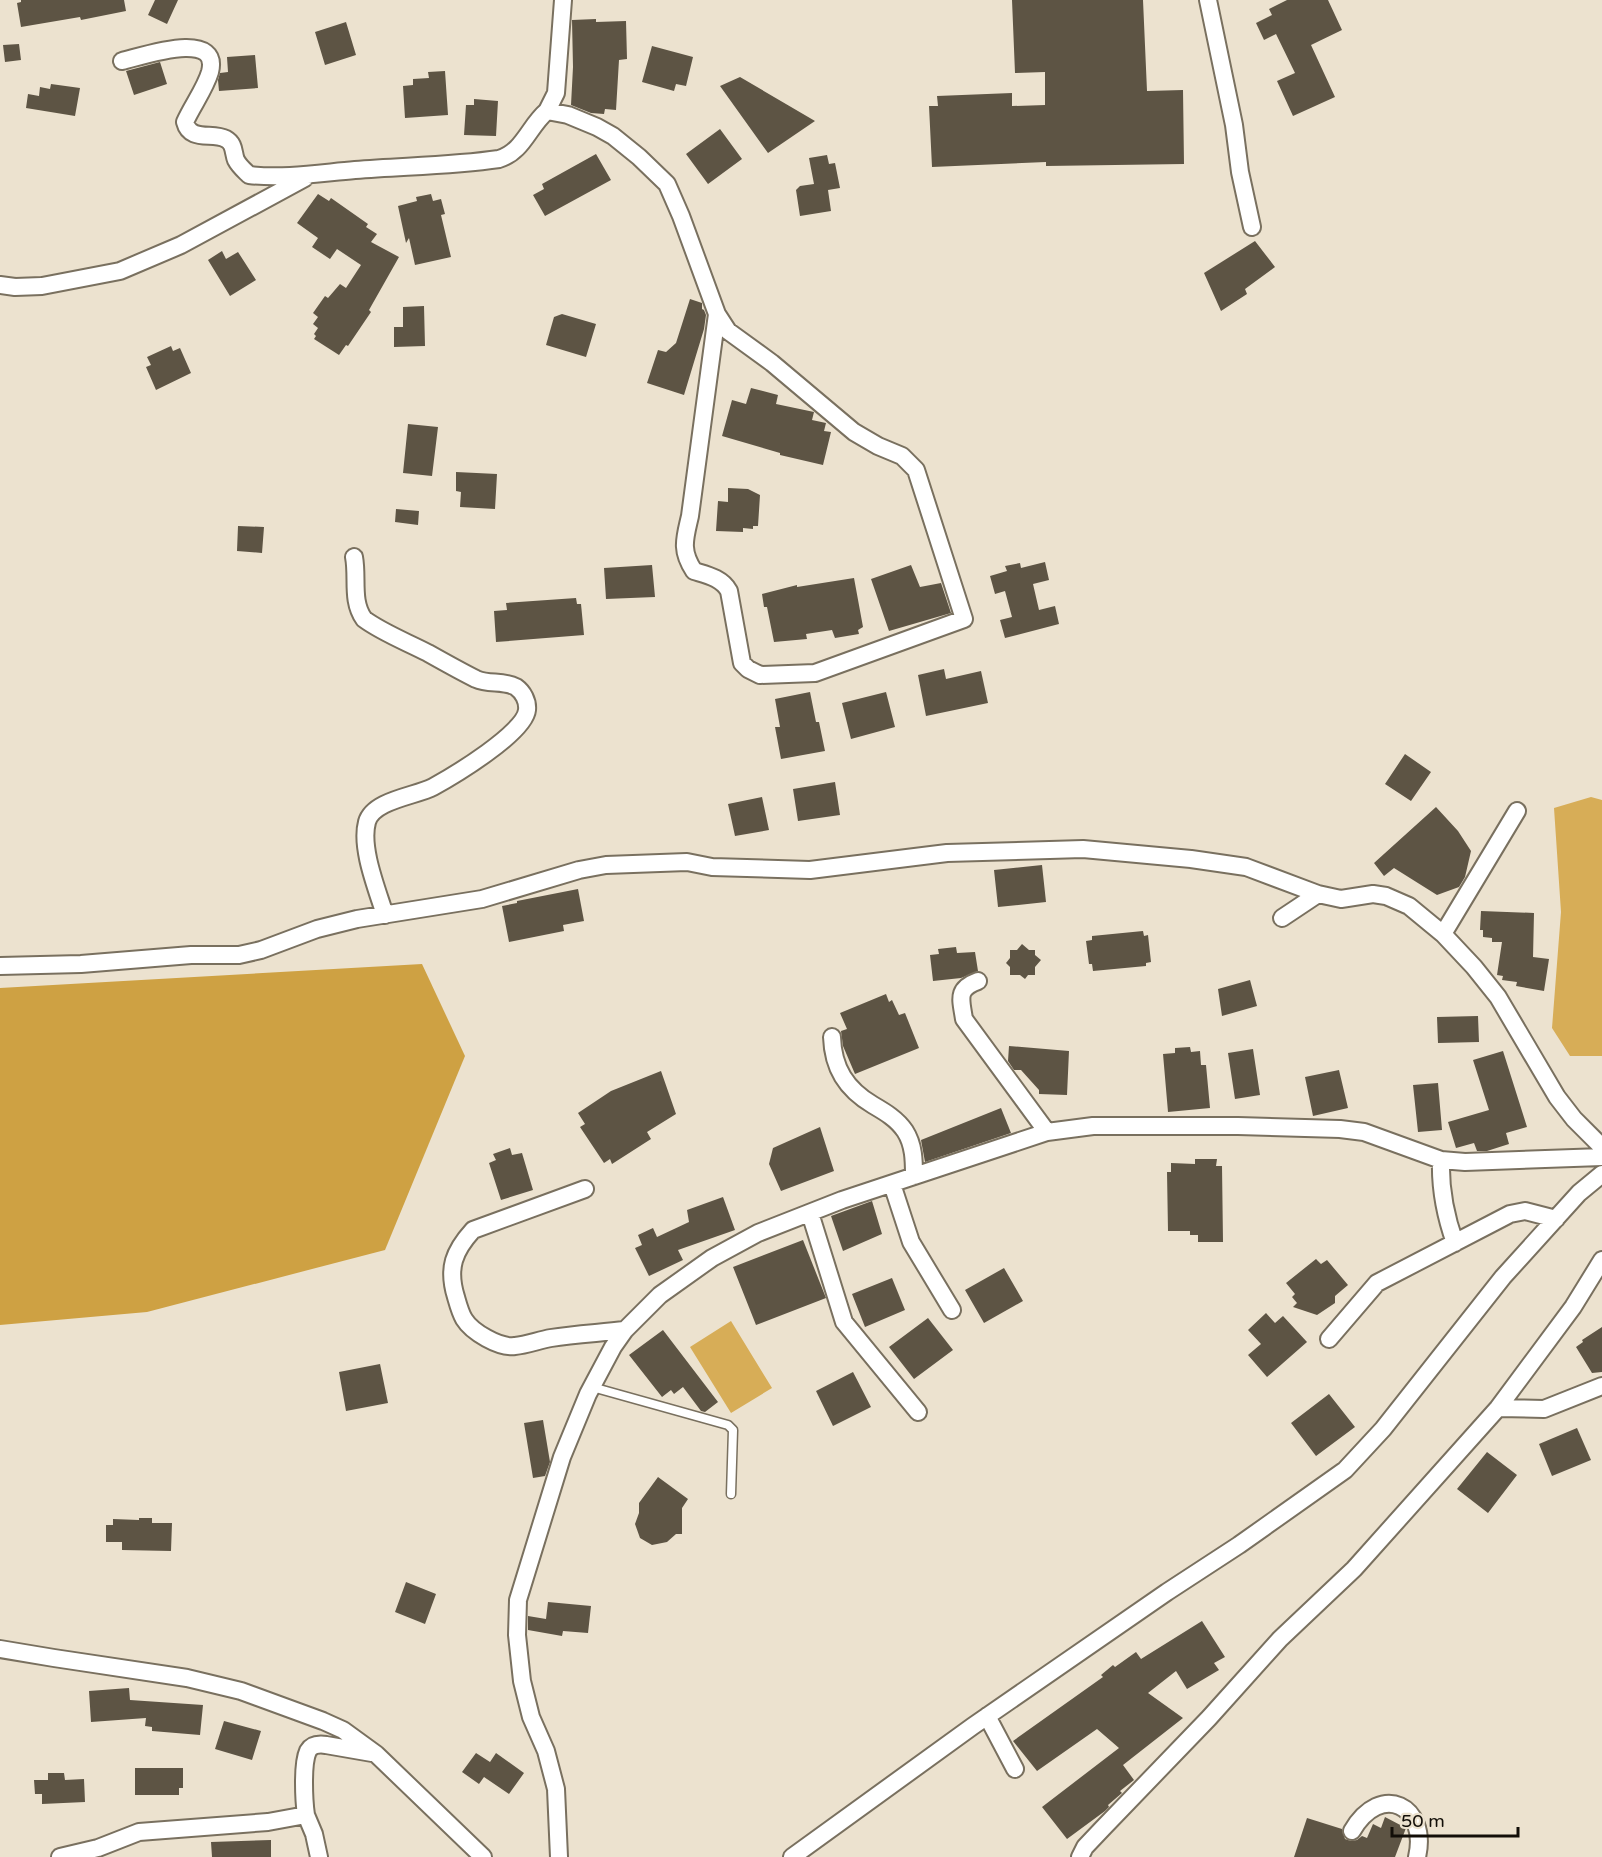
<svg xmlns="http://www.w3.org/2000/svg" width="1602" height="1857" viewBox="0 0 1602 1857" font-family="'Varela Round',sans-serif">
<rect width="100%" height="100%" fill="#ece2cf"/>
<path fill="#d7ad57" d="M1591 797 1602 800V1056H1570L1552 1028 1561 912 1554 808Z
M731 1321 772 1388 731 1413 690 1347Z"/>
<path fill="#cea143" d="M422 964 465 1056 385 1250 147 1312 0 1325V988Z"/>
<path fill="#5d5444" d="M21 0H124L126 11 81 20 80 17 21 27 17 3 21 2Z
M155 0H178L167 24 148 15Z
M1012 0H1143L1147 91 1183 90 1184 164 1046 166V162L932 167 929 106H938L937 96 1012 93V106L1045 105V72L1015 73Z
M1287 0H1328L1342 30 1311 45 1335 97 1293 116 1277 81 1295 73 1276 34 1264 40 1256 23 1272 15 1269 9Z
M596 19V22L626 21 627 59 619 60 616 110 605 109 604 114 591 113 571 105 573 67 572 20Z
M346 22 356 55 325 65 315 32Z
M19 44 21 60 5 62 3 45Z
M652 46 693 57 686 86 676 84 674 91 642 82Z
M255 55 258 88 219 91 218 80 220 73 228 72 227 57Z
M160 62 167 84 134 95 126 71Z
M445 71 448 115 405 118 403 86 413 85V79L429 78 428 72Z
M740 77 815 121 768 153 720 86Z
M51 84 80 88 75 116 26 108 28 94 39 96 40 87 50 89Z
M474 99 498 101 496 136 464 135 466 105H474Z
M720 129 742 159 708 184 686 154Z
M596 154 611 180 545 216 533 195 544 189 542 184Z
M827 155 829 164 835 163 840 188 828 190 831 211 800 216 796 190 800 186 814 184 809 158Z
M318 194 329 201 331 198 368 224 366 227 377 234 371 242 399 257 369 310 371 312 348 346 346 345 339 355 314 339 316 336 314 334 318 328 313 324 318 317 313 313 325 296 328 298 340 284 346 288 361 265 337 249 330 259 312 247 318 238 297 223Z
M431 194 433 201 441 199 445 214 441 215 451 257 415 265 409 238 406 243 398 206 417 201 416 197Z
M1255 241 1275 267 1245 289 1247 294 1221 311 1204 273Z
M222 251 226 259 238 252 256 280 230 296 208 260Z
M690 299 702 303V309L704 310 706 315 704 329 684 395 647 383 658 350 666 352 676 343Z
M424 306 425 346 394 347V327H403V307Z
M562 314 596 324 586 357 546 345 554 317Z
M171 346 173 351 180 348 191 373 156 390 146 367 151 365 147 357Z
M751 388 778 395 776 404 814 412 812 420 826 423 824 431 831 432 823 465 780 455V453L722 436 732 400 746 404Z
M408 424 438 427 432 476 403 473Z
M456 472 497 474 495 509 460 507 461 492 456 491Z
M728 488 748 489 760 495 758 526H753V529L743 528V532L716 531 718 501 728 502Z
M396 509 419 511 418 525 395 522Z
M238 526 264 527 262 553 237 551Z
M1045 562 1049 580 1033 584 1039 610 1055 606 1059 624 1005 638 1000 620 1012 617 1005 591 995 594 990 576 1007 571 1005 566 1020 563 1021 568Z
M652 565 655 597 606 599 604 568Z
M911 565 920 587 941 583 951 613 889 631 871 579Z
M854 578 863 627 858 630 859 634 835 638 832 630 806 634 807 639 774 642 767 607H764L762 594 797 585V587Z
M576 598 577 604H581L584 635 496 642 494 611 507 610 506 603Z
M944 669 946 679 981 671 988 703 926 716 918 675Z
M810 692 816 722H819L825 751 781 759 775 727H780L775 699Z
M886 692 895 727 851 739 842 703Z
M1405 754 1431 772 1411 801 1385 784Z
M835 782 840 815 798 821 793 789Z
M762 797 769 830 735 836 728 804Z
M1436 807 1458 831 1471 851 1465 877 1459 887 1437 895 1394 868 1384 876 1374 863Z
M1042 865 1046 902 998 907 994 870Z
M578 889 584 921 563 925 564 931 509 942 502 906 517 903V901Z
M1481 911 1534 913 1533 957 1549 959 1544 991 1516 986 1517 982 1502 980 1503 976 1497 975 1502 942H1492V938L1483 937V930H1480Z
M1143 931 1144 936 1148 935 1151 962 1146 963V966L1093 971 1092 964H1089L1086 941 1092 940V936Z
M1022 944 1029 950H1035V955L1041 960 1035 967V975H1028L1025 979 1020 975H1010V967L1006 963 1010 958V950H1017Z
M956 947 957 953 975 952 978 971 961 978 933 981 930 955 939 954 938 949Z
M1250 980 1257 1006 1222 1016 1218 989Z
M886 994 889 1002 892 1000 899 1015 905 1013 919 1048 855 1074 843 1046 841 1031 847 1029 840 1013Z
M1478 1016 1479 1042 1438 1043 1437 1017Z
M1009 1046 1069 1051 1067 1095 1039 1094V1090L1021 1070H1014L1008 1061Z
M1190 1047 1191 1052 1200 1051 1201 1065H1206L1210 1108 1168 1112 1163 1054 1175 1053V1048Z
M1253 1049 1260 1095 1235 1099 1228 1053Z
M1503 1051 1527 1127 1506 1133 1509 1144 1487 1151H1477L1474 1143 1456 1148 1448 1122 1489 1110 1473 1060Z
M1339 1070 1348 1108 1313 1116 1305 1077Z
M661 1071 676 1114 647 1132 651 1139 612 1164 610 1159 604 1163 580 1127 585 1124 578 1113 611 1091Z
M1438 1083 1442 1130 1418 1132 1413 1085Z
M1001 1108 1011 1133 925 1162 921 1140Z
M820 1127 834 1171 781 1191 769 1164 773 1148Z
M510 1148 512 1155 522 1153 533 1190 501 1200 489 1163 496 1160 493 1154Z
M1195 1159H1217L1216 1166H1222L1223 1242H1198V1235H1190V1231H1168L1167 1172H1171V1163L1195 1164Z
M723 1197 735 1230 678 1250 683 1260 649 1276 635 1248 642 1245 638 1235 653 1228 657 1237 689 1222 687 1210Z
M872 1201 882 1234 843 1251 831 1216Z
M803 1240 826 1298 756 1325 733 1267Z
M1316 1259 1321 1264 1327 1260 1348 1285 1335 1296V1303L1317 1315 1293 1307 1297 1303 1292 1297 1295 1294 1286 1283Z
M1004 1268 1023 1301 984 1323 965 1290Z
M892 1278 905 1310 865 1327 852 1294Z
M1266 1313 1275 1323 1283 1316 1307 1342 1267 1377 1248 1355 1261 1344 1248 1330Z
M928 1318 953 1350 914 1379 889 1347Z
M1602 1327V1372L1592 1373 1576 1347 1583 1342 1582 1340Z
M663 1330 718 1402 705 1412 701 1411 683 1387 674 1394 671 1390 662 1397 629 1355Z
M380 1364 388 1403 346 1411 339 1372Z
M853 1372 871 1407 833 1426 816 1391Z
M1329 1394 1355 1427 1316 1456 1291 1423Z
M543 1420 550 1462 545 1476 533 1478 524 1423Z
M1577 1428 1591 1460 1552 1476 1539 1444Z
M1487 1452 1517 1475 1488 1513 1457 1489Z
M658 1477 688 1499 682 1508V1534H676L667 1542 652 1545 640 1538 635 1524 639 1513V1503Z
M139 1518H152V1523H172L171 1551 122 1550V1542H106V1525H113V1519L139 1520Z
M406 1582 436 1594 425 1624 395 1612Z
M548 1602 591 1606 588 1633 563 1631 562 1636 528 1630V1616L546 1619Z
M1202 1621 1225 1657 1214 1663 1219 1670 1187 1689 1176 1671 1148 1693 1183 1718 1123 1765 1134 1780 1120 1791 1122 1793 1108 1805 1109 1807 1105 1811 1067 1839 1042 1807 1119 1748 1097 1729 1037 1771 1013 1741 1103 1677 1101 1675 1113 1665 1115 1667 1136 1652 1141 1659Z
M129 1688 130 1700 203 1705 200 1735 152 1731V1727L145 1726 146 1718 91 1722 89 1691Z
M224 1721 261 1731 252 1760 215 1749Z
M476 1753 490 1762 496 1753 524 1773 509 1794 484 1777 479 1784 462 1772Z
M135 1768H183V1788H179V1795H135Z
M48 1773H64L65 1780 84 1779 85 1802 42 1804V1794H35L34 1780H48Z
M1385 1817 1406 1828 1395 1857H1294L1307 1818 1342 1829 1345 1839 1351 1841 1357 1840 1362 1836 1367 1838 1373 1824 1381 1828Z
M271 1840V1857H212L211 1842Z"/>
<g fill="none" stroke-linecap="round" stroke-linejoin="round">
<g stroke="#79705f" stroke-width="11">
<path id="service" d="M592 1387 728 1425 733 1430 731 1494"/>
</g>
<g stroke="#79705f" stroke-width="20">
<path id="minor" d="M1208 0 1234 125 1240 172 1252 227
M122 61C140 57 221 28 210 72 205 89 192 106 185 122 190 142 212 132 226 139 235 144 233 153 236 160 239 166 245 171 249 175 285 179 320 173 355 170 403 166 451 166 499 159 523 152 529 126 547 111L568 115 597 127 613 136 639 157 667 184 681 216 717 314 728 331 772 363 854 432 878 446 902 456 916 470 964 619 815 673 760 675 748 669 742 663 729 591C722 578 707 575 694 571 680 550 685 538 690 516L717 314
M547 111 556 93 563 0
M0 285 15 287 42 286 120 271 181 245 305 178
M354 557C358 578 351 601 364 619 383 633 407 642 428 653 444 662 460 671 476 679 489 685 503 680 516 687 523 692 528 701 527 710 525 733 453 776 433 787 416 796 373 800 367 822 360 848 377 889 385 915
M1282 918 1318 894
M1443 934 1517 811
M0 966 81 964 191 955H239L261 950 317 929 357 919 482 899 579 870 606 865 687 862 712 867 810 870 947 853 1083 849 1191 859 1246 867 1318 894 1341 899 1373 894 1386 896 1409 906 1443 934 1474 967 1498 997 1557 1097 1574 1119 1602 1147
M978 981C956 989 961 999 964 1019L1047 1132
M832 1037C833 1068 846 1089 873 1105 885 1112 897 1119 905 1131 914 1145 914 1161 914 1176
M1441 1160C1440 1189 1445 1215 1455 1243
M892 1184 911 1242 952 1310
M585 1189 473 1230C454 1251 447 1268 456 1297 458 1304 460 1312 464 1319 472 1332 499 1348 515 1346 527 1345 539 1340 551 1338 575 1334 600 1333 625 1330
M810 1213 844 1322 918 1412
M1329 1339 1377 1283 1510 1214 1525 1211 1556 1219
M1498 1408 1544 1409 1602 1386
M0 1649 54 1658 187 1678 241 1691 323 1721 343 1730 376 1754 483 1857
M987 1716 1015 1769
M306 1815 314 1834 319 1857
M1352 1831C1381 1781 1429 1806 1417 1857
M60 1857 98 1848 139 1832 268 1822 306 1815C304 1801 302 1764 308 1751 312 1744 319 1744 326 1745L372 1753
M559 1857 556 1789 546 1751 531 1717 522 1681 517 1635 518 1600 562 1457 588 1394 613 1347 625 1330 660 1295 712 1258 758 1233 842 1200 1047 1132 1093 1126H1238L1340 1129 1364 1132 1441 1160 1465 1162 1602 1157
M792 1857 973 1726 1167 1592 1239 1545 1345 1470 1383 1429 1503 1277 1579 1193 1602 1174
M1080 1857 1085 1847 1103 1828 1209 1718 1280 1639 1354 1569 1498 1408 1573 1307 1602 1260"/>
</g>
<use href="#service" stroke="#fff" stroke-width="8"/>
<use href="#minor" stroke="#fff" stroke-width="16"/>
</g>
<path d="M1392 1827v9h126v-9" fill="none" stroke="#120e08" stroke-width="3"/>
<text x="1401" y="1827" font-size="18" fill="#120e08" stroke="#ece2cf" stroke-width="4.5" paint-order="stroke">50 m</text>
</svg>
